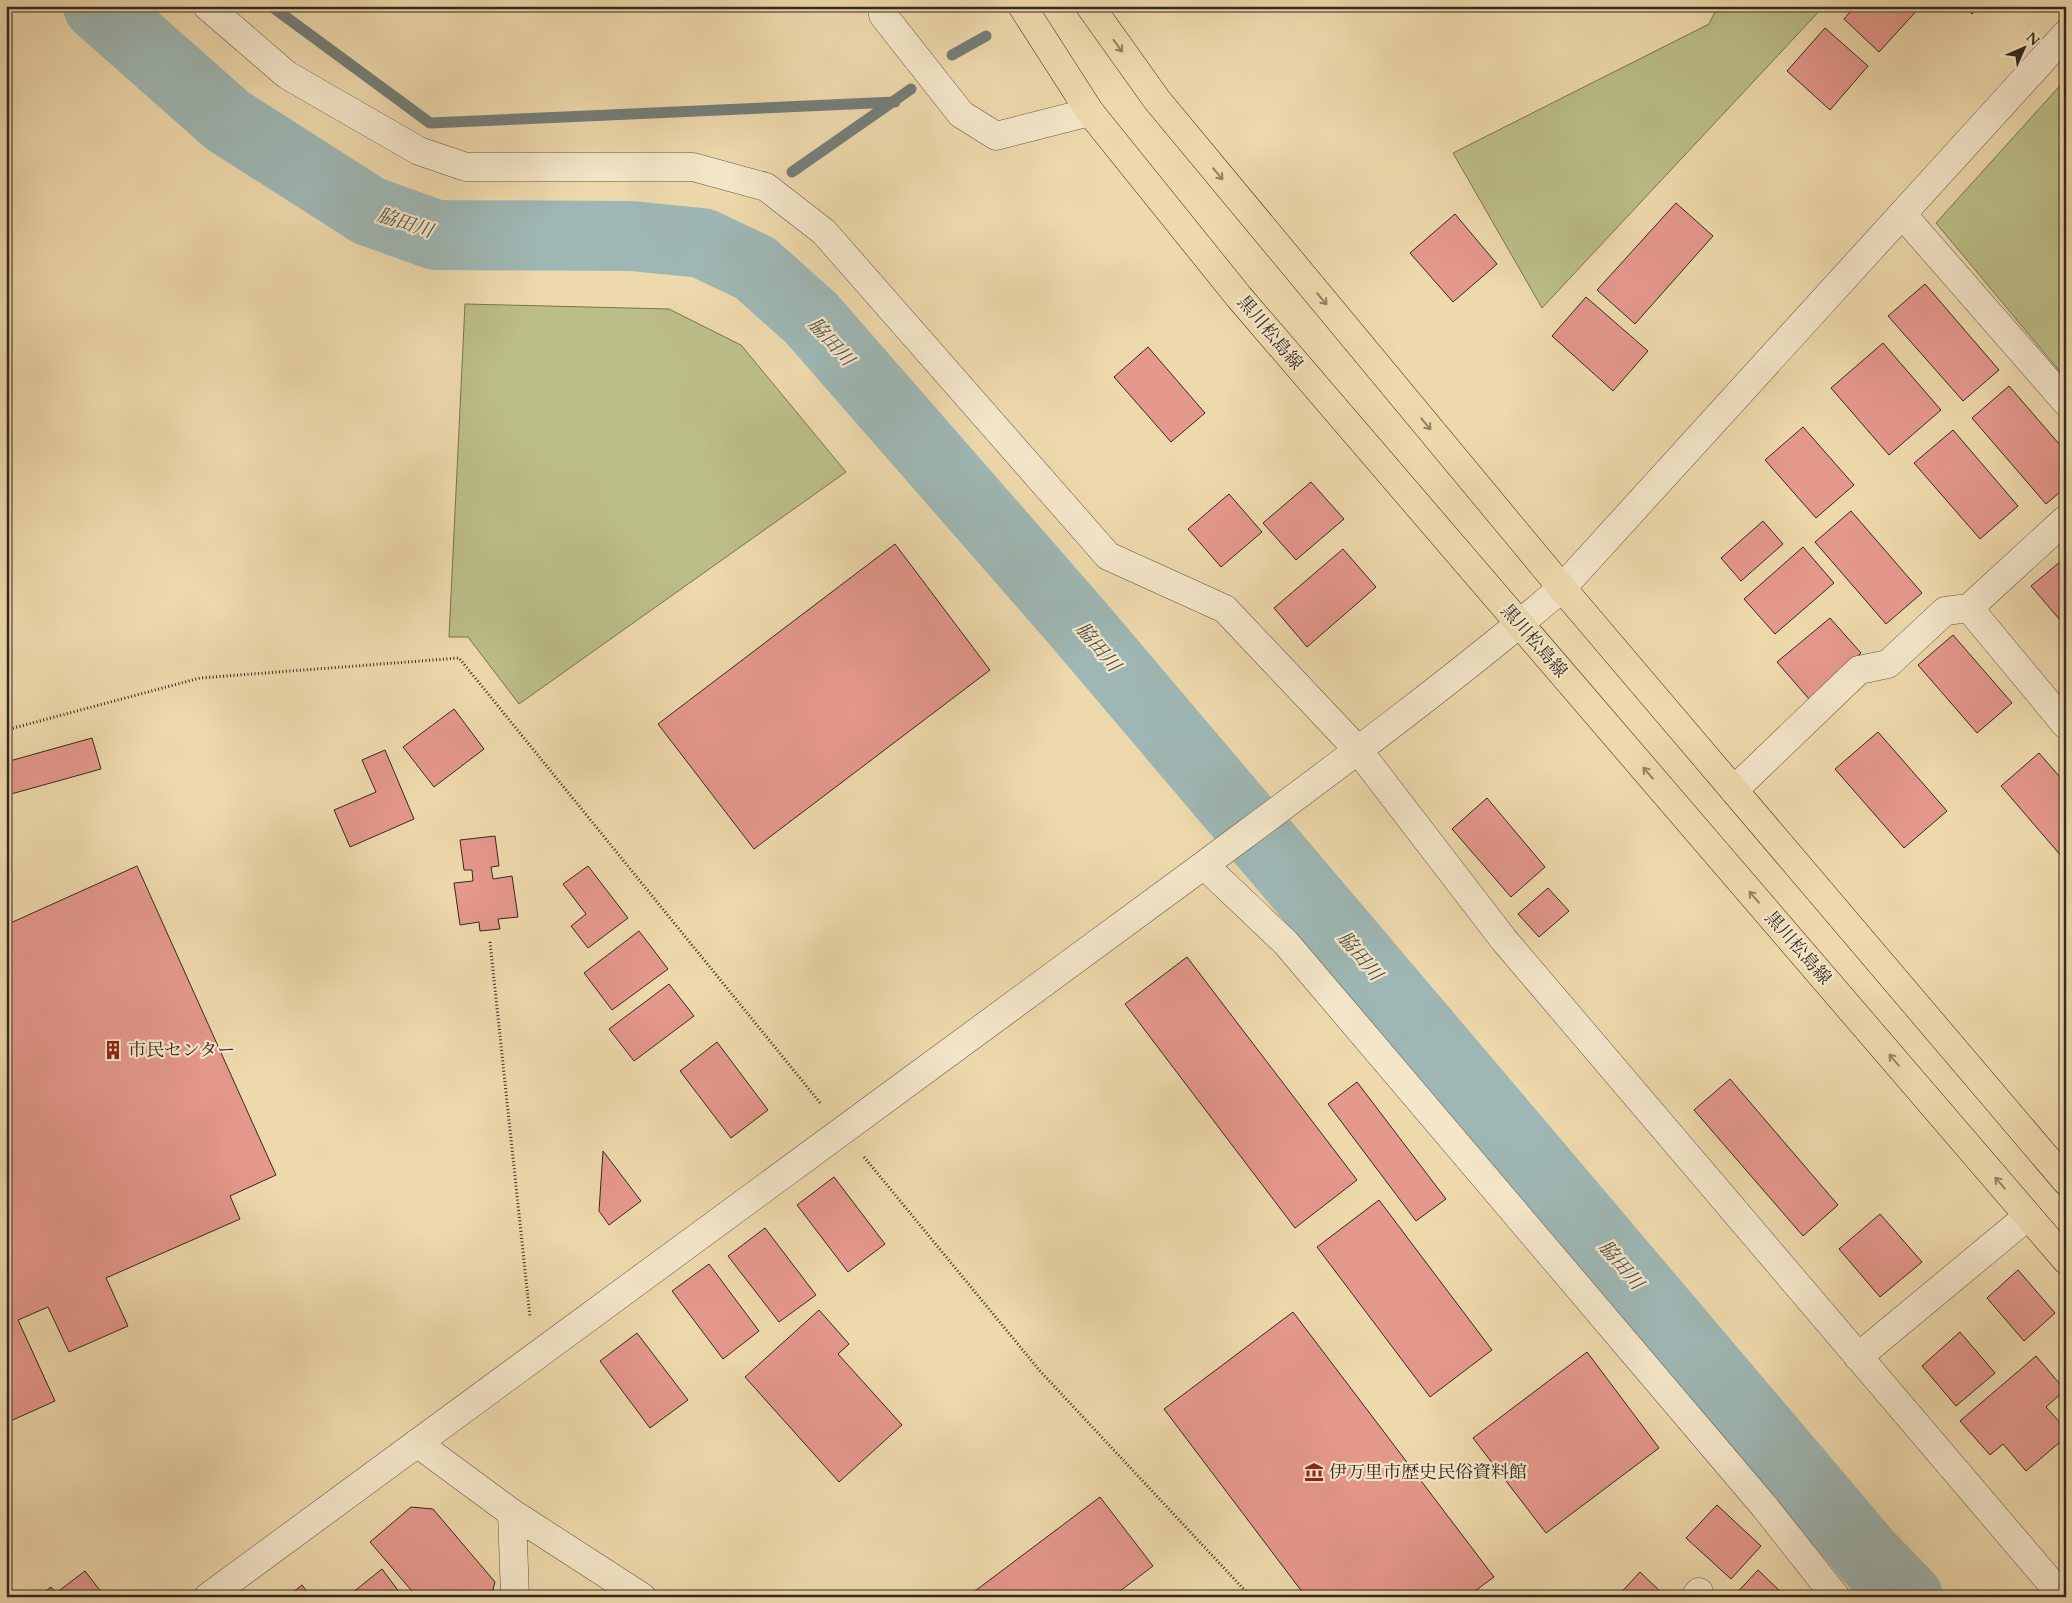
<svg xmlns="http://www.w3.org/2000/svg" width="2072" height="1603" viewBox="0 0 2072 1603" font-family="Cardo,'Noto Serif JP',serif">
<rect width="100%" height="100%" fill="#eed9ac"/>
<filter id="stains"><feTurbulence type="fractalNoise" baseFrequency=".004" numOctaves="4"/><feColorMatrix values="0 0 0 0 .2 0 0 0 0 .09 0 0 0 0 .02 0 0 0 .5 -.17"/></filter>
<radialGradient id="worn" r=".72"><stop offset=".6" stop-color="#630" stop-opacity="0"/><stop offset="1" stop-color="#630" stop-opacity=".3"/></radialGradient>
<path fill="#bcbe87" stroke="#787454" d="M1718 6H1824L1542 308 1453 153 1709 24Z
M2066 79V379L1936 223Z
M465 304 669 309 741 345 846 472 519 704 468 637H449Z"/>
<g fill="none" stroke-linecap="round" stroke-linejoin="round">
<path stroke="#747e79" stroke-width="11" d="M271 6 430 123 895 102
M952 55 986 36
M792 172 911 89"/>
<path stroke="#9eb7b4" stroke-width="70" d="M98 6 228 121 369 211 436 235 631 236 702 243 755 268 811 318 1079 625 1870 1558 1908 1597"/>
</g>
<path fill="#e5988c" stroke="#342921" d="M1855 6H1919L1920 7 1879 52 1844 19Z
M1963 6H1979L1972 14Z
M1825 28 1868 66 1830 110 1787 71Z
M1676 203 1713 236 1635 324 1597 290Z
M1455 214 1497 264 1453 302 1410 253Z
M1925 284 1999 370 1963 401 1888 316Z
M1586 297 1648 351 1613 391 1552 336Z
M1883 343 1941 410 1889 455 1831 388Z
M1148 347 1205 413 1171 442 1114 377Z
M2009 386 2066 452V487L2046 504 1972 418Z
M1803 427 1854 485 1816 518 1765 460Z
M1953 430 2018 506 1980 539 1914 463Z
M1311 482 1344 519 1296 560 1263 523Z
M1229 494 1262 532 1221 567 1188 529Z
M1851 511 1922 593 1886 624 1815 542Z
M1763 521 1783 544 1741 581 1721 558Z
M895 544 990 670 754 849 658 724Z
M1803 547 1834 583 1775 634 1744 599Z
M1343 549 1376 587 1307 647 1274 608Z
M2066 557V627L2031 586Z
M1830 618 1861 653 1809 699 1777 662Z
M1953 635 2012 703 1977 733 1918 665Z
M454 709 484 749 434 787 403 747Z
M1878 732 1947 811 1904 848 1835 769Z
M92 738 101 769 11 794 6 778V762Z
M385 750 414 819 350 847 334 810 376 792 362 760Z
M2039 753 2066 784V854L2062 857 2001 786Z
M1487 798 1545 867 1511 897 1452 829Z
M495 836 499 866 491 867 493 879 512 876 518 917 498 919 500 929 480 931 479 922 460 925 454 883 473 881 472 870H464L460 840Z
M137 866 276 1175 230 1196 240 1219 106 1278 128 1326 69 1352 48 1307 18 1320 55 1401 6 1423V925Z
M588 866 628 918 588 948 571 926 586 914 563 884Z
M1548 888 1569 911 1539 937 1518 914Z
M639 931 668 969 612 1010 584 973Z
M1187 957 1357 1180 1295 1228 1125 1004Z
M669 984 694 1016 634 1061 609 1029Z
M717 1042 768 1110 731 1138 680 1071Z
M1730 1079 1838 1205 1803 1236 1694 1110Z
M1357 1082 1446 1199 1416 1221 1328 1104Z
M603 1151 641 1201 609 1225 599 1211Z
M834 1177 885 1244 848 1272 797 1205Z
M1379 1200 1492 1350 1430 1397 1317 1247Z
M1880 1214 1922 1262 1880 1297 1839 1249Z
M765 1228 816 1295 779 1322 728 1256Z
M709 1264 759 1331 723 1359 672 1291Z
M2018 1270 2055 1313 2024 1341 1987 1298Z
M819 1310 849 1344 838 1354 902 1425 839 1482 745 1377Z
M1293 1312 1494 1577 1467 1597H1306L1164 1409Z
M1960 1332 1995 1373 1956 1406 1922 1366Z
M637 1333 688 1400 650 1428 600 1361Z
M1587 1352 1659 1448 1546 1533 1473 1438Z
M2036 1356 2065 1390 2046 1407 2066 1429V1437L2026 1471 2003 1444 1990 1455 1960 1421Z
M1100 1497 1153 1566 1112 1597H967Z
M1717 1505 1761 1546 1731 1579 1686 1538Z
M411 1507 433 1509 495 1582 491 1597H417L370 1542Z
M382 1569 403 1597H347Z
M1758 1570 1786 1597H1733Z
M85 1571 105 1597H38L51 1587 56 1593Z
M1640 1572 1666 1597H1617Z
M302 1585 311 1597H287Z"/>
<g fill="none" stroke-linecap="round" stroke-linejoin="round">
<g stroke="#625544" stroke-width="29">
<path id="minor" d="M207 6 287 75 419 151 466 167H693L766 187 824 232 1108 556 1225 609 1358 750 1504 940 2063 1597
M883 15 961 114 996 136 1090 112
M1902 214 2066 402
M2066 519 1969 608 2066 725
M1734 790 1859 670 1888 664 1945 611 1969 608
M1204 865 1286 943 1764 1506 1836 1597
M1858 1357 2028 1216
M417 1443 512 1513 642 1597
M512 1513 515 1597
M208 1597 1204 865C1325 775 1447 686 1562 588L2066 34
M1695 1597 1699 1592"/>
</g>
<g stroke="#342921" stroke-width="29">
<path id="major" d="M1022 6 1090 112 1239 297 2066 1260
M1090 6 1157 100 1562 588 2066 1181"/>
</g>
<path stroke="#342921" stroke-width="3" stroke-dasharray="1 2.5" stroke-linecap="butt" d="M6 730 200 678 459 658 821 1104
M490 942 530 1317
M864 1157 1040 1371 1251 1597"/>
<use href="#minor" stroke="#f4e6c9" stroke-width="28"/>
<use href="#major" stroke="#eed9ac" stroke-width="28"/>
</g>
<defs><path id="oneway-shaft" d="M-6 0H5M1.5-3L5.5 0L1.5 3" fill="none" stroke-width="1.6" stroke-linecap="round" stroke-linejoin="round" transform="scale(1.25)"/></defs>
<g stroke="#918166">
<use href="#oneway-shaft" transform="translate(1118 46) rotate(54)"/>
<use href="#oneway-shaft" transform="translate(1218 174) rotate(50)"/>
<use href="#oneway-shaft" transform="translate(1322 299) rotate(50)"/>
<use href="#oneway-shaft" transform="translate(1426 424) rotate(50)"/>
<use href="#oneway-shaft" transform="translate(1648 773) rotate(-131)"/>
<use href="#oneway-shaft" transform="translate(1754 897) rotate(-131)"/>
<use href="#oneway-shaft" transform="translate(1894 1060) rotate(-131)"/>
<use href="#oneway-shaft" transform="translate(2000 1183) rotate(-131)"/>
</g>
<defs>
<g id="building-bare" transform="scale(1.5)"><path d="M-4-6H4V6H1V3H-1V6H-4ZM-2.5-4.3h1.7v1.8h-1.7ZM.8-4.3h1.7v1.8H.8ZM-2.5-1h1.7V.8h-1.7ZM.8-1h1.7V.8H.8Z" fill="#8f2418" stroke="#f4e6c9" stroke-width="2.5" paint-order="stroke"/></g>
<g id="museum-bare" transform="scale(1.5)"><path d="M0-6L6-3V-2H-6V-3ZM-5-1h2V3h-2ZM-1-1h2V3h-2ZM3-1h2V3H3ZM-6 4H6V6H-6Z" fill="#8f2418" stroke="#f4e6c9" stroke-width="2.5" paint-order="stroke"/></g>
</defs>
<g fill-rule="evenodd">
<use href="#building-bare" x="113" y="1050"/>
<use href="#museum-bare" x="1314" y="1472"/>
</g>
<g text-anchor="middle" dominant-baseline="central" stroke-width="4.5" stroke-linejoin="round" paint-order="stroke">
<g font-size="18" fill="#342921" stroke="#f4e6c9">
<text transform="translate(1270 333) rotate(50)">黒川松島線</text>
<text transform="translate(1534 641) rotate(49)">黒川松島線</text>
<text transform="translate(1798 948) rotate(49)">黒川松島線</text>
</g>
<g font-size="18" fill="#342921" stroke="#f4e6c9" text-anchor="start">
<text x="128" y="1050">市民センター</text>
<text x="1329" y="1472">伊万里市歴史民俗資料館</text>
</g>
<g font-size="19" font-style="italic" fill="#4e4c46" stroke="#f4e6c9">
<text transform="translate(405 223) rotate(18)">脇田川</text>
<text transform="translate(831 342) rotate(48)">脇田川</text>
<text transform="translate(1098 647) rotate(50)">脇田川</text>
<text transform="translate(1360 956) rotate(50)">脇田川</text>
<text transform="translate(1621 1265) rotate(50)">脇田川</text>
</g>
</g>
<rect width="2072" height="1603" fill="none" stroke="#eed9ac" stroke-width="25"/>
<rect x="8" y="8" width="2057" height="1588" fill="none" stroke="#342921" stroke-width="2.5"/>
<rect x="12" y="12" width="2047" height="1578" fill="none" stroke="#342921"/>
<g transform="translate(2024 48) rotate(45)" stroke="#f4e6c9" stroke-width="4" paint-order="stroke">
<path d="M0-4L9 19L0 12L-9 19Z" fill="#342921"/>
<text y="-8" font-size="14" font-weight="bold" text-anchor="middle" fill="#342921">N</text>
</g>
<rect width="100%" height="100%" filter="url(#stains)"/>
<rect width="100%" height="100%" fill="url(#worn)"/>
</svg>
